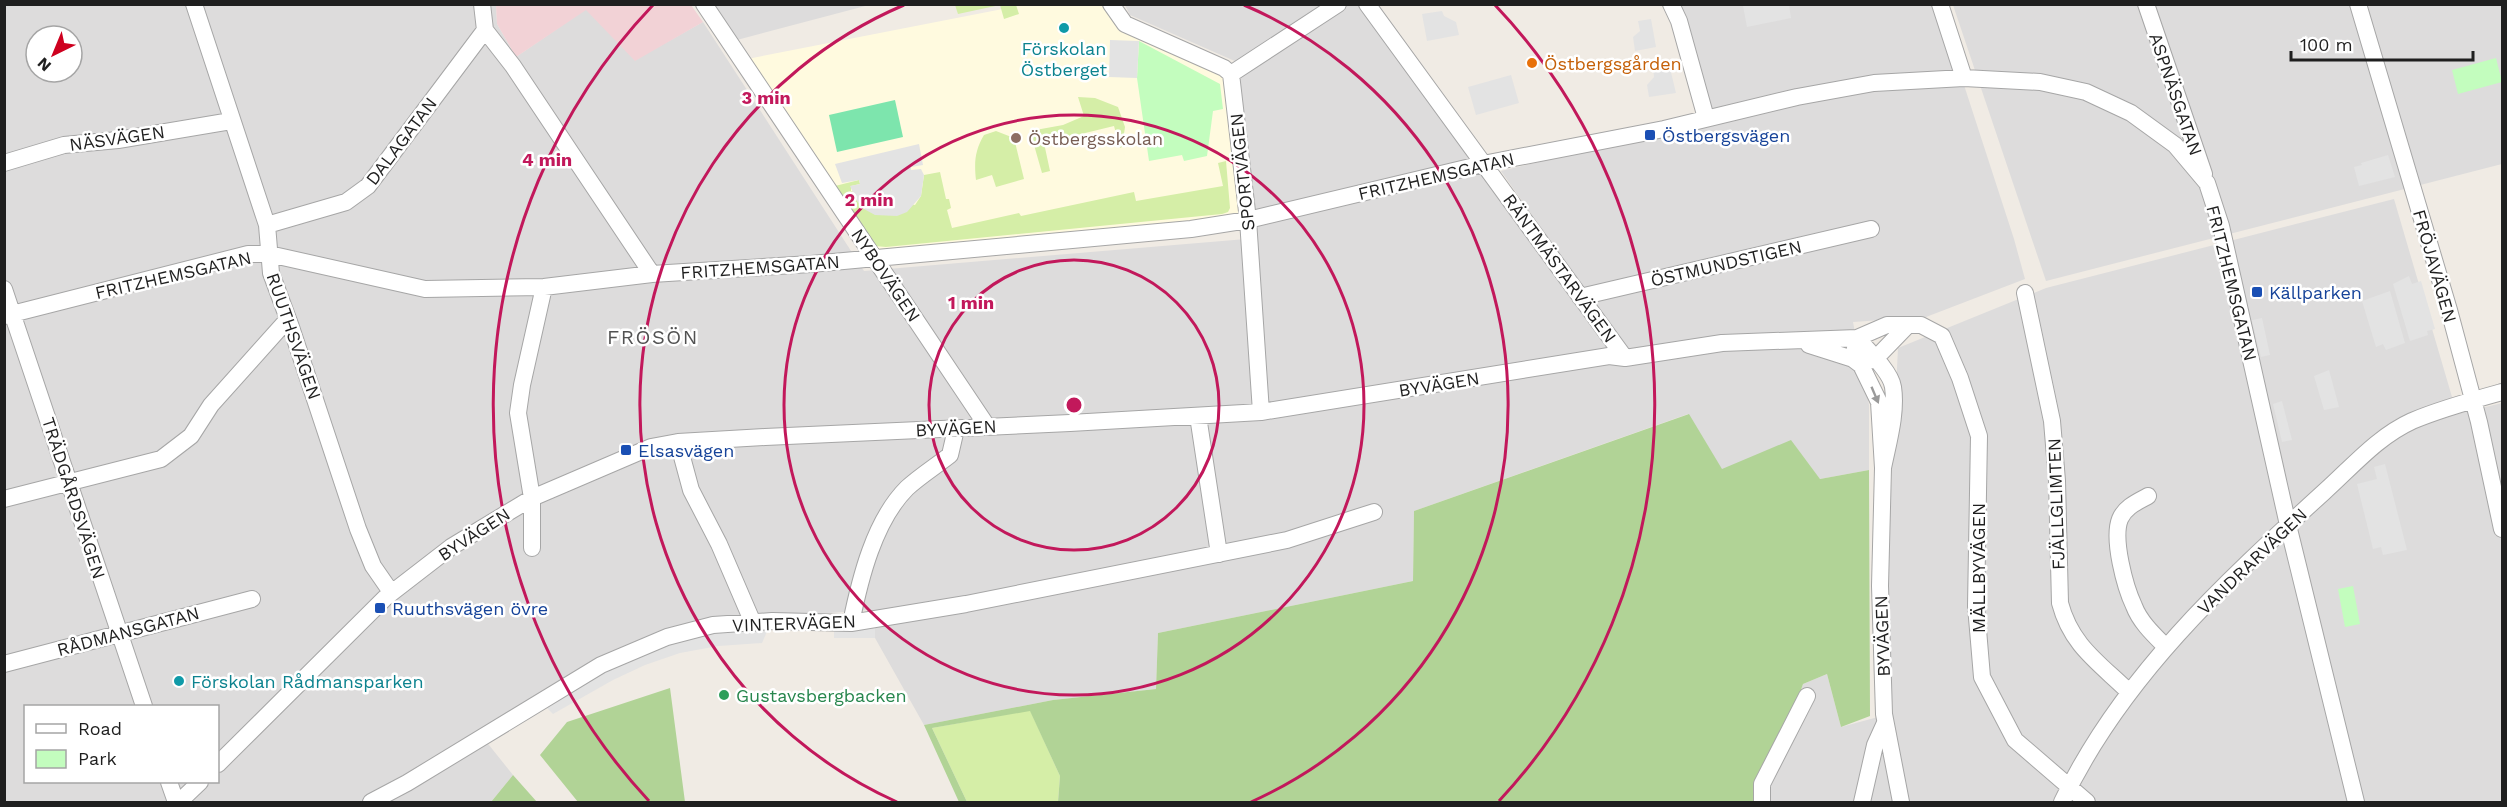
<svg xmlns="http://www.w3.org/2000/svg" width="2507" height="807" viewBox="0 0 2507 807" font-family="'Work Sans',sans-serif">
<rect width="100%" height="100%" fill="#f0ebe4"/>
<path fill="#dddcdc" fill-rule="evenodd" d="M5 5H496L497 24 516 57 586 9 635 60 703 22 864 271 1258 238 1237 62 1130 15 1125 5H1378L1562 258 1501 171 1703 123 1670 15 1663 5H1938L2014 239 2025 279 1926 317 1853 322 1869 405V470L1820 479 1791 441 1722 470 1688 414 1414 511 1413 581 1158 633 1156 689 1053 700 924 725 875 638V628L869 610 711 622 481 735 513 775 491 802H5ZM36 36H72V72H36ZM26 706H218V782H26Z
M715 5H869L737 40Z
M1953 5H2502V164L2046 281Z
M2394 199 2457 414 2502 403V802H1766L1765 795 1803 684 1827 674 1841 727 1893 713 1887 646V573L1898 348 2046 288Z"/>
<path fill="#f2d2d6" d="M496 5H691L703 22 635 61 586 10 516 57 497 24Z"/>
<path fill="#fffadf" d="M1023 5H1111L1114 11 1224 68 1248 220 875 258 742 60Z"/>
<path fill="#d5eea7" d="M955 5H1016L1019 14 1004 19 1000 5 958 14Z
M1078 97 1095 98 1118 107 1125 127 1122 147 1120 148 1114 126 1044 143 1050 171 1042 173 1030 131 1063 125 1084 116Z
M996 131 1014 138 1024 179 996 187 992 175 976 180C974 162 975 150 984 135Z
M1226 161 1230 208 1228 212 1222 214 886 247 875 246 835 186 859 180 860 184 851 186V191L915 205 921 196 924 175 940 172 946 199H949L951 208 947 210 952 228 1019 213 1021 216 1134 192 1136 201 1223 186 1218 163Z
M1030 710 1060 776 1058 802H967L932 728Z"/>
<path fill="#b1d396" d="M1689 414 1722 469 1791 440 1820 479 1869 470 1870 716 1841 727 1827 674 1803 684 1765 795 1766 802H1058L1060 776 1030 711 932 728 967 802H959L924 725 1053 700 1156 689 1158 633 1413 581 1414 511Z
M670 688 685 802H578L540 755 567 722Z
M513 775 537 802H491Z"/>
<path fill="#c3fdbe" d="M1139 41 1220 84 1223 109 1213 111 1207 156 1184 161 1182 155 1149 161 1137 78Z
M2496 58 2502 82 2458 94 2452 70Z
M2353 586 2360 624 2345 627 2338 589Z"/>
<path fill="#7de5ad" d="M895 100 903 137 837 152 829 115Z"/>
<path fill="#e3e3e3" d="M1748 5H1789L1791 18 1747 27 1743 6Z
M1442 11 1444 16 1456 22 1459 35 1427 41 1422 14Z
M1651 19 1656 47 1635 51 1633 37 1640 31 1638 21Z
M1110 40 1139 41 1137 78 1109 77Z
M1669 64 1676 93 1649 97 1647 85 1654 77 1653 67Z
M1511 75 1519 103 1476 115 1468 87Z
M919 144 923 165 911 167V170L921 169 924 175 921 196 907 212 897 216 875 215 864 209 857 201 850 186 860 184 859 180 842 183 835 164Z
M2388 155 2395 177 2359 186 2354 167 2362 165 2361 163Z
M2409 276 2412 284 2421 281 2435 329 2427 331 2428 335 2410 341 2393 284Z
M2390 291 2405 343 2386 350 2383 344 2376 347 2362 301Z
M2262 318 2270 355 2261 357 2252 321H2248Z
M2329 370 2339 407 2324 410 2314 376Z
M2282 401 2292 440 2282 442 2273 404Z
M2385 464 2407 550 2383 555 2381 547 2373 549 2357 484 2377 479 2374 467Z
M769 627 762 643 718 646 680 653 645 665 613 680 553 714 546 707 628 658 712 631Z
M834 627 875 628V638H834Z"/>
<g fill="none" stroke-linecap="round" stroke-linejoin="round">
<g stroke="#a6a6a6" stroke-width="18">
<path id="minor" d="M194 4 267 225 271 273 291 327 358 529 373 566 391 592
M704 4 987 426
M1111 4 1125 24 1224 68 1231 74 1248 220 1261 412
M1367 4 1625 358
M1671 4 1679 21 1706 118
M1940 4 1964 78
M2146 4 2204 174
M2358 4 2449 310 2479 422 2502 529
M485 30 513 66 652 274
M1231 74 1338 4
M4 163 64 145 118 140 231 121
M267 225 346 202 368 186 485 30 482 4
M4 289 144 706
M2025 293 2052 421 2057 481 2060 603C2071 645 2098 662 2128 691
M1580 297 1871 229
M4 316 248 254H269L425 289 544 287 652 274 811 264 1191 229 1248 220 1483 164 1664 129 1797 97 1874 83 1964 78 2040 82 2086 92 2131 113 2175 145 2207 183 2221 226 2288 525 2356 802
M1809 345 1853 359 1861 365 1879 402 1883 468 1880 586 1884 714 1901 802
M1853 359 1857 338 1887 325H1921L1942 336 1960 378 1979 436 1976 606 1982 677 2015 740 2087 802
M1867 362 1876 358 1908 325
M1198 416 1219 554
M678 442 691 490 719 544 753 623
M2148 496C2137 502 2125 507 2120 519 2112 539 2125 587 2134 606 2140 622 2154 635 2166 647
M4 499 161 459 191 436 211 405 288 319
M532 548V498L518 413 522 385 544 287
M851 623C860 579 874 521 907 488 920 476 936 466 950 455L956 429
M4 664 252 599
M218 764 385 598 451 547 532 498 651 447 678 442 765 437 1070 423 1261 412 1609 356 1625 358 1722 343 1857 338C1867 349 1891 372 1893 387 1897 413 1888 443 1883 468
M169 782 176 802
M179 802 200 782
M371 802 407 783 601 665 667 637 713 625 772 621 851 623 966 604 1287 540 1374 512
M1762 802V784L1807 696
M1862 802 1875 745 1885 723
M2062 802C2121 678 2223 584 2324 492 2352 467 2377 437 2412 421 2440 409 2473 400 2502 392"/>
</g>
<use href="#minor" stroke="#fff" stroke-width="16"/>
</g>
<defs><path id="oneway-solid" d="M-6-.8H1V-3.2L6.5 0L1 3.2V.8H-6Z" transform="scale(1.5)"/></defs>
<use fill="#9a9a9a" href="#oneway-solid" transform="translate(1875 395) rotate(67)"/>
<g fill="none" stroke="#c2185b" stroke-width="3">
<circle cx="1074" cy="405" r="145"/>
<circle cx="1074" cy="405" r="290"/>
<path d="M897 802A435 435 0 0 1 904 5M1244 5A435 435 0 0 1 1251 802"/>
<path d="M649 801A581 581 0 0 1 653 5M1495 5A581 581 0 0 1 1499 801"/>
</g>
<g fill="#0f9aa8" stroke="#fff" stroke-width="2">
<circle cx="1064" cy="28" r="6"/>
<circle cx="179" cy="681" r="6"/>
</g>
<circle fill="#e8710a" stroke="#fff" stroke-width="2" cx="1532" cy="63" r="6"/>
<g fill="#1a4fb4" stroke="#fff" stroke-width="2">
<rect x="1644" y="129" width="12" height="12" rx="3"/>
<rect x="2251" y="286" width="12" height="12" rx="3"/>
<rect x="620" y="444" width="12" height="12" rx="3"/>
<rect x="374" y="602" width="12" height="12" rx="3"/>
</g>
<circle fill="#8d6e63" stroke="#fff" stroke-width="2" cx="1016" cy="138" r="6"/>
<circle fill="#2e9e5b" stroke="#fff" stroke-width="2" cx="724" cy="695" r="6"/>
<g text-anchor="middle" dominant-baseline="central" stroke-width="5" stroke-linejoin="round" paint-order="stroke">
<g font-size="18" fill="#0d838f" stroke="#fff">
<text x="1064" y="48">Förskolan<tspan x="1064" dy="21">Östberget</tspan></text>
<text x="191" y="681" text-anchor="start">Förskolan Rådmansparken</text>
</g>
<g font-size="18" fill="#c56008" stroke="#fff" text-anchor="start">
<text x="1544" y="63">Östbergsgården</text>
</g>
<g font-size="18" fill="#1f1f1f" stroke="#fff">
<text transform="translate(2176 94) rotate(71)">ASPNÄSGATAN</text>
<text transform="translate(117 138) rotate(-8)">NÄSVÄGEN</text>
<text transform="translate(401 141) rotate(-53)">DALAGATAN</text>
<text transform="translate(1242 172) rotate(-96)">SPORTVÄGEN</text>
<text transform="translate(1436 176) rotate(-13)">FRITZHEMSGATAN</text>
<text transform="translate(1726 263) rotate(-13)">ÖSTMUNDSTIGEN</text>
<text transform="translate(2435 266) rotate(74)">FRÖJAVÄGEN</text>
<text transform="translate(760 267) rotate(-4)">FRITZHEMSGATAN</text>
<text transform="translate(1560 268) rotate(54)">RÄNTMÄSTARVÄGEN</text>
<text transform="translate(173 275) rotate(-13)">FRITZHEMSGATAN</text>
<text transform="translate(886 275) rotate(56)">NYBOVÄGEN</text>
<text transform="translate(2232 283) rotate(76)">FRITZHEMSGATAN</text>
<text transform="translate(294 336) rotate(71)">RUUTHSVÄGEN</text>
<text transform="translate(1439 384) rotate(-9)">BYVÄGEN</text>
<text transform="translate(956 428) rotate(-3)">BYVÄGEN</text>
<text transform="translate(74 498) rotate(72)">TRÄDGÅRDSVÄGEN</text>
<text transform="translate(2056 504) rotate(-92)">FJÄLLGLIMTEN</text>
<text transform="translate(474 534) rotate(-33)">BYVÄGEN</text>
<text transform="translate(2252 561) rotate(-44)">VANDRARVÄGEN</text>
<text transform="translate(1978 568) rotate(-90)">MÄLLBYVÄGEN</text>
<text transform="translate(794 623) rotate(-2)">VINTERVÄGEN</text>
<text transform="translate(128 631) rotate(-15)">RÅDMANSGATAN</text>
<text transform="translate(1882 636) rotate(-92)">BYVÄGEN</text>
</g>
<g font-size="18" fill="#164399" stroke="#fff" text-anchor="start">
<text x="1662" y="135">Östbergsvägen</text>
<text x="2269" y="292">Källparken</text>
<text x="638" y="450">Elsasvägen</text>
<text x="392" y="608">Ruuthsvägen övre</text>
</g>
<g font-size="18" fill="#785e54" stroke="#fff" text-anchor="start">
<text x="1028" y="138">Östbergsskolan</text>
</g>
<g font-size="18" fill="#27864d" stroke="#fff" text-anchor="start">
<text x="736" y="695">Gustavsbergbacken</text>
</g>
<g font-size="20" letter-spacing="1.5" fill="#525252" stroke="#fff">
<text x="653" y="337">FRÖSÖN</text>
</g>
</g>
<circle cx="1074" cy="405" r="9" fill="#c2185b" stroke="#fff" stroke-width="3"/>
<g font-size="18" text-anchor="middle" font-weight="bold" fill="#c2185b" stroke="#fff" stroke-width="5" stroke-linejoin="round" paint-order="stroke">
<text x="766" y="104">3 min</text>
<text x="547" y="166">4 min</text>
<text x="869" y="206">2 min</text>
<text x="971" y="309">1 min</text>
</g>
<rect width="2507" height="807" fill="none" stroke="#1f1f1f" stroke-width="12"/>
<rect x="24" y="705" width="195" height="78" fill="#ffffff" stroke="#a5a5a5" stroke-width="1.5"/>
<rect x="36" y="724" width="30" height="9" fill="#ffffff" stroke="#a5a5a5" stroke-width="1.5"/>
<text x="78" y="735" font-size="18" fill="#1f1f1f">Road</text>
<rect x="36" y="750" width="30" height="18" fill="#c3fdbe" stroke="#a5a5a5" stroke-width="1.5"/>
<text x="78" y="765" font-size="18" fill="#1f1f1f">Park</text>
<g transform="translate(54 54) rotate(223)"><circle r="28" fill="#ffffff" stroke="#a5a5a5" stroke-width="1.5"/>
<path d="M0-4.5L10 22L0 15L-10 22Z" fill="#ce001f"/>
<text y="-9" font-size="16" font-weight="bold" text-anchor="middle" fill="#1f1f1f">N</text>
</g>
<path d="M2291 51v9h182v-9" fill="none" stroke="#1f1f1f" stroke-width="3"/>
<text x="2300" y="51" font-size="18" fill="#1f1f1f" stroke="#ffffff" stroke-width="4.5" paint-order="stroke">100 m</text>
</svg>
